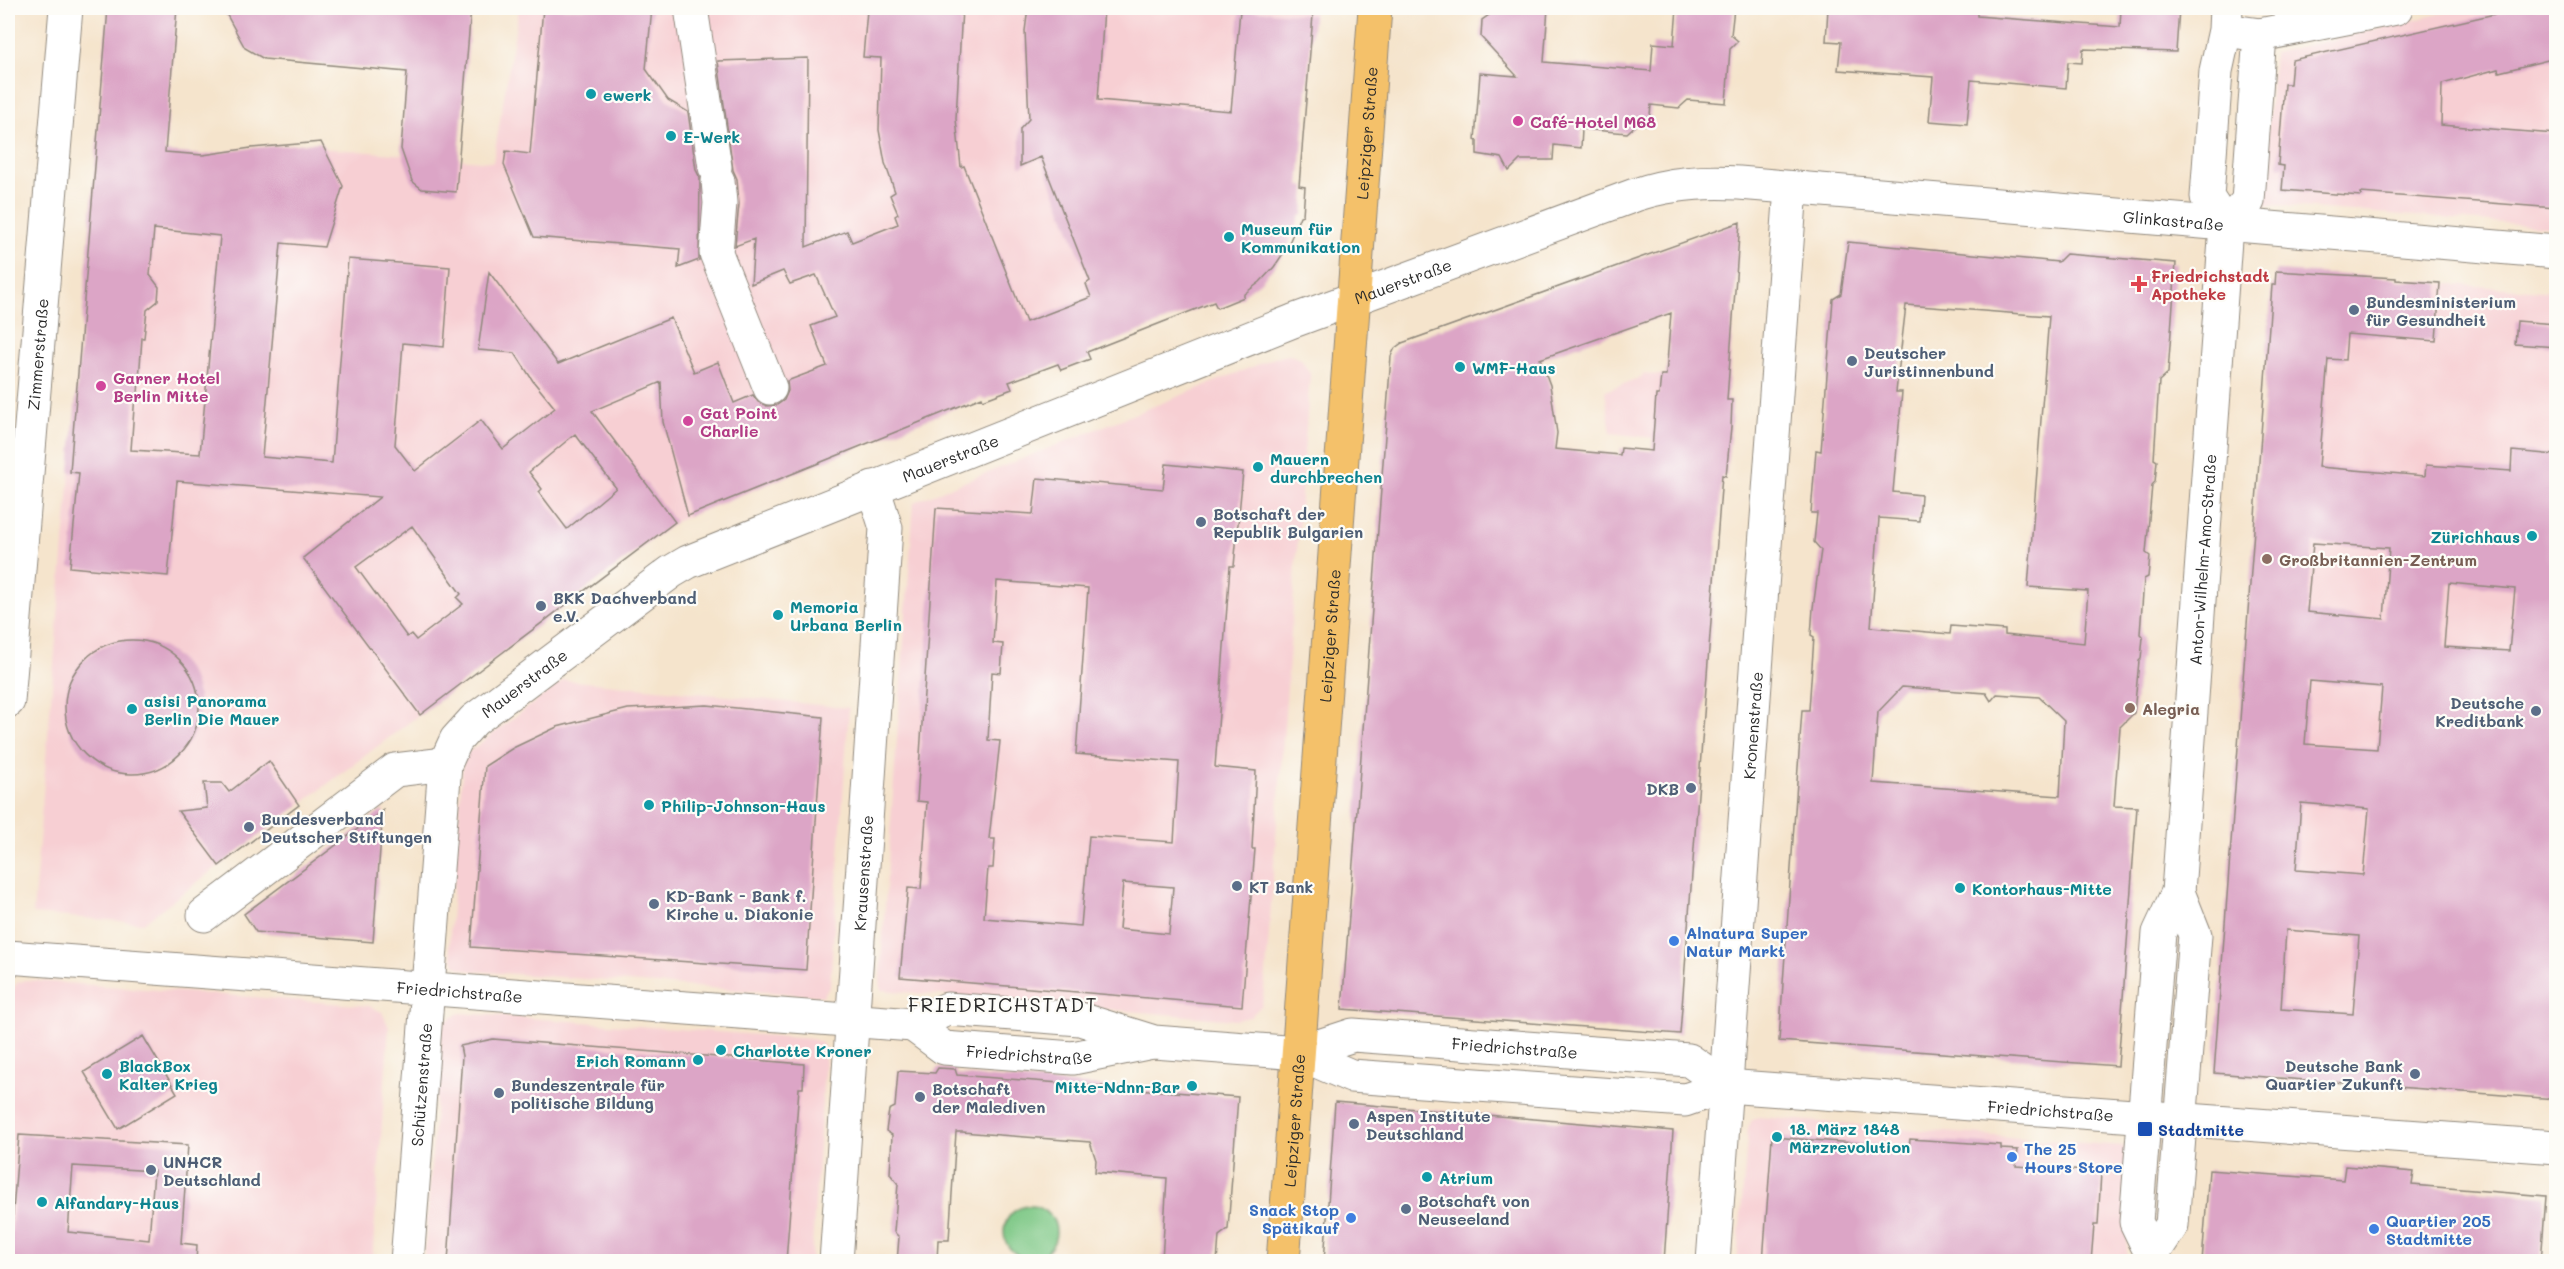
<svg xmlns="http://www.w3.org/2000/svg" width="2564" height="1269" viewBox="0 0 2564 1269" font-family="Mali,sans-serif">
<rect width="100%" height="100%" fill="#fdfcf7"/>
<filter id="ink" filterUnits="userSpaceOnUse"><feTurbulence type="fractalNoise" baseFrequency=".0167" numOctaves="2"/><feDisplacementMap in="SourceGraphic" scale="12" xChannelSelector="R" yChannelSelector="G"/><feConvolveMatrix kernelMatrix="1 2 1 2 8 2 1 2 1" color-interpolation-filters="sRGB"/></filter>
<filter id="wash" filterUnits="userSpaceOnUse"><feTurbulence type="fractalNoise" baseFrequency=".008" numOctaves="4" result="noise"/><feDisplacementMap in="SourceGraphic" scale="24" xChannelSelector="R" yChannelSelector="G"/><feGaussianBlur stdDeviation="1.35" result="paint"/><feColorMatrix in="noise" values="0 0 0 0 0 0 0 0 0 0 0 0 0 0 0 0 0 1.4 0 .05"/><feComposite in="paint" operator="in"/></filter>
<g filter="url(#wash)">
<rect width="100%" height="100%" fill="#f5e4cc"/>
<path fill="#f7cfd3" d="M519 8H1314L1299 185 1305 187 1303 215 1300 216 1287 248 1274 267 1260 282 1244 294V297L1217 308 1213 302 1088 352 1090 359 1058 364 1010 382 1012 389 962 405 675 522 143 923 33 914 94 186 295 146 493 162Z
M2465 8H2556V227L2262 204 2274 53Z
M2276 271 2396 278 2397 280 2556 292V1099L2214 1073 2272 285H2275Z
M1290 355 1301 359 1310 374 1266 973 1262 1005 1250 1017 1235 1020 881 990 880 975 914 502 1277 357Z
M1643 374 1728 379 1727 400 1732 401 1731 422 1654 438 1611 433 1605 391 1642 377Z
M564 680 849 708 830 986 823 996 472 971 460 968 455 964 449 947 463 761 466 754Z
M26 980 369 1006 382 1012 389 1027 372 1261 8 1262V997L17 983Z
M460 1013 812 1039 821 1042 825 1049V1059L811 1261 424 1262 441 1033 446 1021Z
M1758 1117 2121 1146 2128 1151 2133 1161 2126 1261 1737 1262 1748 1128 1752 1120Z"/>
<path fill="#7ec886" stroke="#547a58" stroke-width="1.5" d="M1004 1232a26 26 0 1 1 52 0a26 26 0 1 1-52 0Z"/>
<g id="blocks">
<path fill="#dca5c6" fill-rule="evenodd" d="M108 8H177L165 152 203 155 251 148 321 142 343 186 324 247 281 243 262 457 332 463 348 259 450 267 444 347 403 343 395 445 415 471 481 420 503 449 555 408 533 381 515 353 478 350 489 272 558 364 671 318 694 372 718 362 734 403 753 395 758 402 767 406 777 405 784 400 788 391 787 381 827 366 811 326 835 317 816 275 790 284 783 271 751 284 754 239 735 246 739 204 737 179 733 170 718 61 808 58 806 247 847 231 852 242 898 224 895 216 898 214 890 195 895 192 885 163 879 130 881 58 863 57 867 10 885 12V8H962L956 119 961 167 964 166 1026 322 1091 297 1086 284 1090 281 1041 157 1020 166V129L1029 119 1025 31 1028 8H1104L1098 100 1231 111 1240 10 1313 15 1299 186 1305 187 1303 215 1300 216 1287 248 1274 267 1260 282 1244 294V297L1217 308 1214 302 1087 352 1090 359 1061 370 1058 364 1009 382 1012 389 983 400 982 397 688 516 663 422 661 382 592 411 675 522 420 715 303 558 380 497 177 481 168 576 70 567 79 473 70 472 72 446ZM154 229 220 236 200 454 131 450 135 394H138L142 338H144L147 310 158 301 159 287 150 275ZM575 434 616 488 567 529 539 492 542 489 529 472ZM412 526 461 594 457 598 463 604 416 640 411 634 407 637 356 567Z
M223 8H471L456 192 422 189 412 181 401 149 407 72 264 59 245 48Z
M543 8H652L646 69 668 100 688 112 696 170 700 178 699 260 678 268 680 249 534 237 504 165 506 151 530 154Z
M1499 8H1548L1544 62 1651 71 1653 43 1674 45 1677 8H1734L1731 35 1738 41 1730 49 1726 103 1688 100 1679 108 1651 105 1649 125 1637 124 1627 133 1582 129 1581 148 1554 145 1553 160H1520L1509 171 1502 158 1477 154V141L1475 140 1480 73 1517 76 1481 37 1482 20Z
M1828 8H1977V16L2120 27 2121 8H2179L2176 52 2083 49 2082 63 2068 62 2066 88 1971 80 1967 124 1929 121 1933 77 1838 70 1841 42 1826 41Z
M2521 8H2556V58L2499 72 2498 69 2442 84 2441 125 2556 134V208L2361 193V196L2282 190 2284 166 2278 165 2284 84H2290L2292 60Z
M1740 222 1727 400H1732L1731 427 1726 476 1722 475 1680 1034 1342 1009 1391 356 1395 348 1402 343ZM1671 313 1666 375H1661L1659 395H1656L1652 451 1621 448 1620 455 1555 449 1557 433 1550 385 1540 359Z
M1848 242 2058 262 2066 254 2176 263 2168 373 2159 381 2154 459 2157 461 2155 482 2152 485 2146 553 2150 556 2148 577 2144 579 2140 634 2143 637 2141 659 2139 661 2134 713 2120 727 2114 806 2137 807 2118 1066 1779 1041 1802 710H1809L1814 637 1811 635 1813 608 1821 550 1814 542 1817 513H1811L1816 450 1821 451 1833 299 1841 294ZM1906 305 2049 316 2028 587 2088 591 2084 643 2005 635V630L1951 626 1950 634 1871 627 1879 518 1919 521 1921 495 1893 492 1902 392H1896ZM1902 687 1986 693 1991 701 1997 694 2039 697 2064 721 2060 796 1873 783 1878 712Z
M2276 271 2396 278V280L2440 283 2436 341 2347 334 2345 360 2328 359 2319 467 2425 476 2426 465 2511 471 2512 451 2556 455V1099L2214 1073 2272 285H2275ZM2313 543 2389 548 2384 619 2307 612ZM2449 583 2515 589 2509 651 2444 647ZM2310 681 2382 687 2377 749 2305 744ZM2301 803 2369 809 2363 875 2296 870ZM2286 930 2359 936 2353 1014 2281 1009Z
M2517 321 2556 324V347L2515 344Z
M1166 464 1243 472 1234 566H1230L1215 767 1256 771 1252 849H1255L1242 1006 900 977 908 888 921 889 927 802 917 801 936 508 1033 514 1037 478 1163 489ZM997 581 1088 588 1076 754 1179 762 1174 842 1089 836 1081 926 984 918 988 868H993L995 839H989L1000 741 988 740 992 672 1001 673 1003 644 993 643ZM1123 883 1173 887 1169 934 1119 929Z
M65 707a67 67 0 1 1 134 0a67 67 0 1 1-134 0Z
M707 705 823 717 806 970 471 947 485 766 513 748 557 727 628 709Z
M269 761 299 805 219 866 178 811 207 808 204 783H222L229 792Z
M383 810 373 942 256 932 244 914Z
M143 1036 177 1093 118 1129 84 1072Z
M493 1039 804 1064 803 1088H799L786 1262H448L462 1056 460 1046Z
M938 1068 955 1069 957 1075 1238 1097 1228 1229 1219 1236 1217 1262 1162 1260 1167 1178 1095 1172 1096 1160 1090 1142 962 1132H956L949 1240H938L937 1262H897L899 1237 894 1232 898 1184 890 1174 892 1135 886 1131 889 1110 895 1107 898 1071 935 1073Z
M1335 1102 1673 1131 1664 1262H1324Z
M19 1135 188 1145 181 1243 197 1245 196 1262H9ZM73 1166 154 1171 149 1240 68 1232Z
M1772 1137 1909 1147 1910 1139 2001 1145V1149L2018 1150 2016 1166 2101 1172 2098 1225H2094L2091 1262H1763Z
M2345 1166 2414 1172 2412 1185 2546 1196 2541 1262H2202L2209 1170 2343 1180Z"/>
</g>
</g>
<g filter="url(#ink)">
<use href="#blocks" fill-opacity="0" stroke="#90887c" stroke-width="1.5"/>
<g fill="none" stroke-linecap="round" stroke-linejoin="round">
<g stroke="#90887c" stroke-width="35">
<g id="minor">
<path d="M691 8 715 167"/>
<path d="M2226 8 2225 30 2216 71 2207 197 2226 226"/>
<path d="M2239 32 2260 35 2396 8"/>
<path d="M718 181 720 203 716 253 770 388"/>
<path id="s1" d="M8 701 66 8"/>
<path d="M204 915 395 770 445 764"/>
<path id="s2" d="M8 957 913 1025 947 1009 1080 1019 1154 1042 1298 1053 1351 1076 1685 1100 1726 1086 2556 1147"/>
<path id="s3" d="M913 1025 944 1048 1073 1058 1152 1042"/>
<path id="s4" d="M1298 1053 1353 1035 1689 1060 1726 1086"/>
<path id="s5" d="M2152 1255 2136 1222 2159 933 2178 892 2226 226 2248 201 2260 35"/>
<path id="s6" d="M407 1262 445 764 456 740 474 720 671 572 688 562 1293 321 1635 195C1670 183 1703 181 1739 183L2556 252"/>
<path id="s7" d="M836 1262 886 528 873 487"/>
<path id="s8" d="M1713 1262 1791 188"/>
<path d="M2151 1262 2152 1255 2172 1225 2195 935 2178 892"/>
</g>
</g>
<g stroke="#90887c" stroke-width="35">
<g id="major">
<path id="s9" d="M1283 1262 1375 8"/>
</g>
</g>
<use href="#minor" stroke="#fff" stroke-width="33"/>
<use href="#major" stroke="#f4c16a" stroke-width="33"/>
</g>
</g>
<g fill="#0f9aa8" stroke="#fdfcf7" stroke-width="2">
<circle cx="591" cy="94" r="6"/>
<circle cx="671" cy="136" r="6"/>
<circle cx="1229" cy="237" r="6"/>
<circle cx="1460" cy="367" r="6"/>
<circle cx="1258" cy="467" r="6"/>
<circle cx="2532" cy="536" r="6"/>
<circle cx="778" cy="615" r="6"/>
<circle cx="132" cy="709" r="6"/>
<circle cx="649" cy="805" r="6"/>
<circle cx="1960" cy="888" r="6"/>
<circle cx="721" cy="1050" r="6"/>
<circle cx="698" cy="1060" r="6"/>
<circle cx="107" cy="1074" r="6"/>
<circle cx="1192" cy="1086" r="6"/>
<circle cx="1777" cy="1137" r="6"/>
<circle cx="1427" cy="1177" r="6"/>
<circle cx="42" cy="1202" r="6"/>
</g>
<g fill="#d1479c" stroke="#fdfcf7" stroke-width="2">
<circle cx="1518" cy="121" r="6"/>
<circle cx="101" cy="386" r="6"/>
<circle cx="688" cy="421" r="6"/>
</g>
<path fill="#e0444e" stroke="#fdfcf7" stroke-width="2" d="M2136 275h6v6h6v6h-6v6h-6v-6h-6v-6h6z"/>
<g fill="#5c6f8a" stroke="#fdfcf7" stroke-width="2">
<circle cx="2354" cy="310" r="6"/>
<circle cx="1852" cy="361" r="6"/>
<circle cx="1201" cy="522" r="6"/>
<circle cx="541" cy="606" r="6"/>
<circle cx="2536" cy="711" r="6"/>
<circle cx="1691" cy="788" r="6"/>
<circle cx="249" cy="827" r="6"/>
<circle cx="1237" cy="886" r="6"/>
<circle cx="654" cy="904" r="6"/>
<circle cx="2415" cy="1074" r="6"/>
<circle cx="499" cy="1093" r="6"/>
<circle cx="920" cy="1097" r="6"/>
<circle cx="1354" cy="1124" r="6"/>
<circle cx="151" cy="1170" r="6"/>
<circle cx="1406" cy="1209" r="6"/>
</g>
<g fill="#8d6e63" stroke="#fdfcf7" stroke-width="2">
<circle cx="2267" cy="559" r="6"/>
<circle cx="2130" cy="708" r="6"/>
</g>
<g fill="#3f7fe0" stroke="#fdfcf7" stroke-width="2">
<circle cx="1674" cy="941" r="6"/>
<circle cx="2012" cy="1157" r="6"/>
<circle cx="1351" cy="1218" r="6"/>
<circle cx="2374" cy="1229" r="6"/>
</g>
<rect fill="#1a4fb4" stroke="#fdfcf7" stroke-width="2" x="2137" y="1121" width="16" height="16" rx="3"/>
<g text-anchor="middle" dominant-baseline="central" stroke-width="4.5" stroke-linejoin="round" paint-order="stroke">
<g font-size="16" font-weight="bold" fill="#0d838f" stroke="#fdfcf7" text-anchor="start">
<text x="603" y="94">ewerk</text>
<text x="683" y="136">E-Werk</text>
<text x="1241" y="228">Museum für<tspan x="1241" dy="18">Kommunikation</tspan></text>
<text x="1472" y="367">WMF-Haus</text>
<text x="1270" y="458">Mauern<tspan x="1270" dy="18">durchbrechen</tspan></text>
<text x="2520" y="536" text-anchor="end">Zürichhaus</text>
<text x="790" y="606">Memoria<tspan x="790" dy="18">Urbana Berlin</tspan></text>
<text x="144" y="700">asisi Panorama<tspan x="144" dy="18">Berlin Die Mauer</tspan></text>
<text x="661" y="805">Philip-Johnson-Haus</text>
<text x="1972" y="888">Kontorhaus-Mitte</text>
<text x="733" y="1050">Charlotte Kroner</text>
<text x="686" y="1060" text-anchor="end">Erich Romann</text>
<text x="119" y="1065">BlackBox<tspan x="119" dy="18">Kalter Krieg</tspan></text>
<text x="1180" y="1086" text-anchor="end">Mitte-Ndnn-Bar</text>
<text x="1789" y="1128">18. März 1848<tspan x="1789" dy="18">Märzrevolution</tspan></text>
<text x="1439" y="1177">Atrium</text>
<text x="54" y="1202">Alfandary-Haus</text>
</g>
<g font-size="16" font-weight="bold" fill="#b23c85" stroke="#fdfcf7" text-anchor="start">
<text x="1530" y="121">Café-Hotel M68</text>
<text x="113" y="377">Garner Hotel<tspan x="113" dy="18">Berlin Mitte</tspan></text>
<text x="700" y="412">Gat Point<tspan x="700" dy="18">Charlie</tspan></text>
</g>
<g font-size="16" fill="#2b2b2b" stroke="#fdfcf7">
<text stroke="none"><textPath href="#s9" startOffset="1132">Leipziger Straße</textPath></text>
<text stroke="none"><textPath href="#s6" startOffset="2376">Glinkastraße</textPath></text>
<text stroke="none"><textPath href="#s6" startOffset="1587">Mauerstraße</textPath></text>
<text stroke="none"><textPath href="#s1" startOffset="348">Zimmerstraße</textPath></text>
<text stroke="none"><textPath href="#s6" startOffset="1101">Mauerstraße</textPath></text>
<text stroke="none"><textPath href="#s5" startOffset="705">Anton-Wilhelm-Amo-Straße</textPath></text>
<text stroke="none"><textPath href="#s9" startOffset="628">Leipziger Straße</textPath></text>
<text stroke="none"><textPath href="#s6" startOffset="615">Mauerstraße</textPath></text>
<text stroke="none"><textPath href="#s8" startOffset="538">Kronenstraße</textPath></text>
<text stroke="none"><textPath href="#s7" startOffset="390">Krausenstraße</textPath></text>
<text stroke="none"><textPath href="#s2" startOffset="453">Friedrichstraße</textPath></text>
<text stroke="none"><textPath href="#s4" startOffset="220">Friedrichstraße</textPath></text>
<text stroke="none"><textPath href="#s3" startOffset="124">Friedrichstraße</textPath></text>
<text stroke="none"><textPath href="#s6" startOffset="178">Schützenstraße</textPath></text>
<text stroke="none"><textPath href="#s2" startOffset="2062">Friedrichstraße</textPath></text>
<text stroke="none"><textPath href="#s9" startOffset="142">Leipziger Straße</textPath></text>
</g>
<g font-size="16" font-weight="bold" fill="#be3a42" stroke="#fdfcf7" text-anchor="start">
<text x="2151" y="275">Friedrichstadt<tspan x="2151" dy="18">Apotheke</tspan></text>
</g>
<g font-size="16" font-weight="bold" fill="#4e5e75" stroke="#fdfcf7" text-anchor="start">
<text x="2366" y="301">Bundesministerium<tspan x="2366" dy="18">für Gesundheit</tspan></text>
<text x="1864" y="352">Deutscher<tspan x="1864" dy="18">Juristinnenbund</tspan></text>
<text x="1213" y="513">Botschaft der<tspan x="1213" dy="18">Republik Bulgarien</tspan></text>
<text x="553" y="597">BKK Dachverband<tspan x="553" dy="18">e.V.</tspan></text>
<text x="2524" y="702" text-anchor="end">Deutsche<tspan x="2524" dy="18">Kreditbank</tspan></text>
<text x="1679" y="788" text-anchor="end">DKB</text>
<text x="261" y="818">Bundesverband<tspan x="261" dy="18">Deutscher Stiftungen</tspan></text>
<text x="1249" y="886">KT Bank</text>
<text x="666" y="895">KD-Bank - Bank f.<tspan x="666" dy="18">Kirche u. Diakonie</tspan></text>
<text x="2403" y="1065" text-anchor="end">Deutsche Bank<tspan x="2403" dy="18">Quartier Zukunft</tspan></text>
<text x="511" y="1084">Bundeszentrale für<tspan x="511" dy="18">politische Bildung</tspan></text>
<text x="932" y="1088">Botschaft<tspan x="932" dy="18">der Malediven</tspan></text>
<text x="1366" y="1115">Aspen Institute<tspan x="1366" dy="18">Deutschland</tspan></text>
<text x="163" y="1161">UNHCR<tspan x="163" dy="18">Deutschland</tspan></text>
<text x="1418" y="1200">Botschaft von<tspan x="1418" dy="18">Neuseeland</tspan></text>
</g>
<g font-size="16" font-weight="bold" fill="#785e54" stroke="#fdfcf7" text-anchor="start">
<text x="2279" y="559">Großbritannien-Zentrum</text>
<text x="2142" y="708">Alegria</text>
</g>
<g font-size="16" font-weight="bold" fill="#366cbe" stroke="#fdfcf7" text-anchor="start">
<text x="1686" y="932">Alnatura Super<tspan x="1686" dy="18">Natur Markt</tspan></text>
<text x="2024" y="1148">The 25<tspan x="2024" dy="18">Hours Store</tspan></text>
<text x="1339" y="1209" text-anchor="end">Snack Stop<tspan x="1339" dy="18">Spätikauf</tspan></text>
<text x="2386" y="1220">Quartier 205<tspan x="2386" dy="18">Stadtmitte</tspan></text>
</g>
<g font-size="16" font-weight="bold" fill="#164399" stroke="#fdfcf7" text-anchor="start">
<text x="2158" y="1129">Stadtmitte</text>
</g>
<g font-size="20" letter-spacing="1.5" fill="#2b2b2b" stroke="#fdfcf7">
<text x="1003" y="1004">FRIEDRICHSTADT</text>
</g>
</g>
<rect width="2564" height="1269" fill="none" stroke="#fdfcf7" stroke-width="30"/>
</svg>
